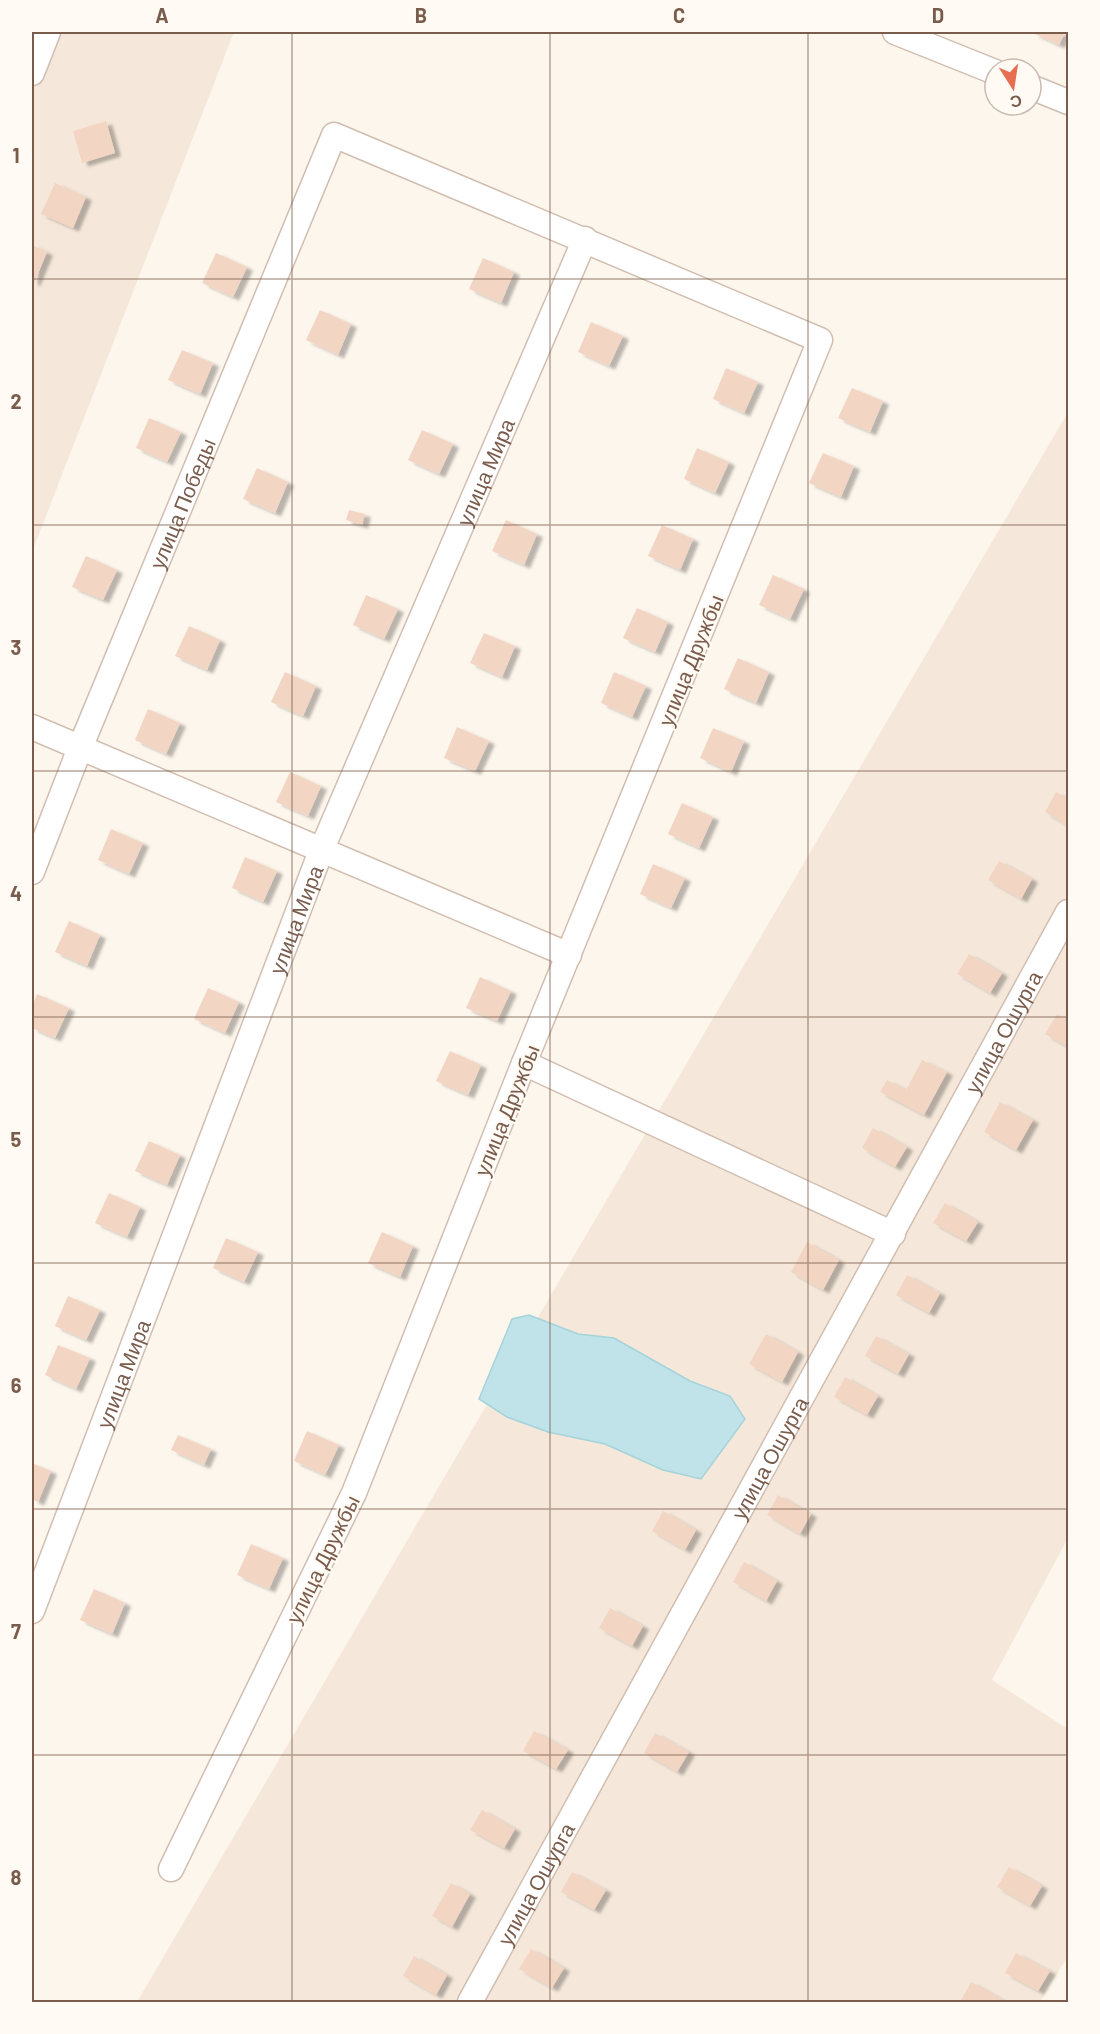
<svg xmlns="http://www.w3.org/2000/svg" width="1100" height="2034" viewBox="0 0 1100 2034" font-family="Barlow,sans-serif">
<defs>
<filter id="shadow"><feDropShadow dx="6" dy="3.5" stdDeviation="1.5" flood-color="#0004"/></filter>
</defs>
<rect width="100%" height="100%" fill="#fdf6ec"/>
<path fill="#f5e8da" d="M32 32H234L32 552Z
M1068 412V1538L992 1680 1068 1729V1956L1040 2002H137Z"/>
<path fill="#bfe3e8" stroke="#a5d3da" stroke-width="1.5" d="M529 1315 578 1334 614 1338 690 1381 730 1396 745 1419 701 1479 663 1470 605 1444 548 1432 507 1417 479 1399 512 1319Z"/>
<path fill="#f3d5c3" filter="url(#shadow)" d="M1033 32H1065L1059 45 1033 33Z
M106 121 115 153 82 163 73 131Z
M55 183 86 197 73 228 41 214Z
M32 245 47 252 34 283 32 281Z
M216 253 247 267 233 297 202 283Z
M483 258 514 272 501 303 469 289Z
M320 310 351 324 338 355 306 340Z
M591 322 623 336 609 366 578 352Z
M182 350 213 363 200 394 168 380Z
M726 368 758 382 744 413 713 399Z
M852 388 883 401 870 432 838 418Z
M149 418 181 432 167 462 136 448Z
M422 430 453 444 439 474 408 460Z
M697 448 729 462 715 493 684 479Z
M823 453 854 466 841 497 809 483Z
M257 468 288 482 275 513 243 499Z
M349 510 365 514 362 525 346 520Z
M506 520 537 534 524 565 492 551Z
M662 525 693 539 680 570 648 556Z
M86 556 117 570 103 600 72 587Z
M773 575 804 589 790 619 759 605Z
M366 595 398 609 384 639 353 625Z
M637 608 668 622 655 652 623 638Z
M189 626 220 640 207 670 175 656Z
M484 633 515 646 502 677 470 663Z
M738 658 769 672 756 703 724 689Z
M285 672 316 686 303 716 271 702Z
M614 672 646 686 632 717 601 703Z
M148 709 180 723 166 754 135 740Z
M457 727 489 741 475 771 444 758Z
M713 728 744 741 731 772 700 758Z
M290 772 321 786 308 816 276 802Z
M1056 792 1068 799V826L1045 812Z
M682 803 713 817 699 848 668 834Z
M111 829 143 843 129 874 98 860Z
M245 857 277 871 263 902 232 888Z
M999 861 1032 879 1021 899 988 880Z
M653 864 685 878 671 908 640 894Z
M69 921 100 935 87 966 55 952Z
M969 954 1002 973 990 993 957 974Z
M480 977 511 991 497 1021 466 1008Z
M208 988 239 1002 225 1033 194 1019Z
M37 994 69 1008 55 1038 32 1028V1007Z
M1057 1014 1068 1020V1047L1045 1034Z
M450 1051 481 1065 468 1095 436 1081Z
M922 1060 947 1072 924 1115 880 1092 887 1080 906 1090Z
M1000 1102 1033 1120 1016 1150 984 1132Z
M873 1128 907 1147 895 1167 862 1148Z
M149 1141 180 1155 167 1185 135 1171Z
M109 1193 140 1207 127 1237 95 1223Z
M945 1203 978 1222 966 1241 933 1223Z
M382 1232 413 1246 400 1277 368 1263Z
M226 1238 258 1252 244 1282 213 1268Z
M807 1242 839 1260 823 1290 791 1272Z
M907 1275 940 1293 929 1313 896 1295Z
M68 1296 100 1310 86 1340 55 1326Z
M766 1334 798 1352 782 1382 749 1364Z
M876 1336 909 1354 898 1374 865 1356Z
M58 1345 90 1358 76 1389 45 1375Z
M845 1377 878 1396 867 1415 834 1397Z
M307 1431 339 1445 325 1475 294 1461Z
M178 1435 211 1449 204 1465 171 1450Z
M32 1463 51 1471 38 1502 32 1499Z
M778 1495 811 1514 800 1534 767 1515Z
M663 1511 696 1530 685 1550 652 1531Z
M251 1544 283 1558 269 1589 237 1575Z
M744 1562 777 1581 766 1601 733 1582Z
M94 1589 125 1603 112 1634 80 1620Z
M610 1608 643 1626 632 1646 599 1628Z
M534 1731 568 1750 556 1769 523 1751Z
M655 1733 689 1752 677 1772 644 1753Z
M482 1810 515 1829 504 1848 470 1830Z
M1009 1867 1042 1886 1030 1906 997 1887Z
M572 1872 606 1890 594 1910 561 1892Z
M451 1883 470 1894 452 1927 432 1916Z
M531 1949 564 1968 552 1988 519 1969Z
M1016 1953 1050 1971 1038 1991 1005 1973Z
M414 1956 447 1975 436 1995 403 1976Z
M971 1982 1004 2001 1003 2002H960Z"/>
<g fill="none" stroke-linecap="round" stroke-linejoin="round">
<g stroke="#d1beb0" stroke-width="27">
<g id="minor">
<path d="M895 32 995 72"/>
<path d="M32 73 48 32"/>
<path d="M1031 87 1068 102"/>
<path d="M32 727 569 955"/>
<path id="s1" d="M32 872 80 748 334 135 820 340 524 1063 354 1493 171 1869"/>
<path d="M524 1063 893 1234"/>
<path id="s2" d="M32 1611 321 851 585 239"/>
<path id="s3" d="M470 2002 1068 912"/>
</g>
</g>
<use href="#minor" stroke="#fff" stroke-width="24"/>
</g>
<path fill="none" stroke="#7a5c4d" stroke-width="1.5" stroke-opacity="0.55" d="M292 32V2002M550 32V2002M808 32V2002M32 279H1068M32 525H1068M32 771H1068M32 1017H1068M32 1263H1068M32 1509H1068M32 1755H1068"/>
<g text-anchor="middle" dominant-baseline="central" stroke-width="4.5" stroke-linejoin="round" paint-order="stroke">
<g font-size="21" fill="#7a5c4d" stroke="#fffaf3">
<text stroke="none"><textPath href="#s2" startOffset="1226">улица Мира</textPath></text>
<text stroke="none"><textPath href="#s1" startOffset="398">улица Победы</textPath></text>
<text transform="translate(690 660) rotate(-68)">улица Дружбы</text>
<text stroke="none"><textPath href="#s2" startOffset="740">улица Мира</textPath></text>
<text stroke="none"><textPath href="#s3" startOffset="1107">улица Ошурга</textPath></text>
<text transform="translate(506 1110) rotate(-68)">улица Дружбы</text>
<text stroke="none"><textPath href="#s2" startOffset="254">улица Мира</textPath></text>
<text stroke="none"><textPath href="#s3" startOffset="621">улица Ошурга</textPath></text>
<text transform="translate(322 1559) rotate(-64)">улица Дружбы</text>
<text stroke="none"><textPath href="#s3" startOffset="135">улица Ошурга</textPath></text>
</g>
</g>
<rect width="1100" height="2034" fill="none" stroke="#fffaf3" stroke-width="66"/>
<g transform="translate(1013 87) rotate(168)"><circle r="28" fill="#fffaf3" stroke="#cabbb1" stroke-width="1.5"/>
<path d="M0-4.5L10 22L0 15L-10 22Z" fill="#e76f51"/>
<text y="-9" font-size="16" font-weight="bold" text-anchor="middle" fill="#7a5c4d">С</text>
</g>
<rect x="33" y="33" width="1034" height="1968" fill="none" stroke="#7a5c4d" stroke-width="2"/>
<g font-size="20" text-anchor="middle" font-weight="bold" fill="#7a5c4d">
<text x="162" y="23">A</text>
<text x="421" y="23">B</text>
<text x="679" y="23">C</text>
<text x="938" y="23">D</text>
<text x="16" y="163">1</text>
<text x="16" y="409">2</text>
<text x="16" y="655">3</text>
<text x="16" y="901">4</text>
<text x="16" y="1147">5</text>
<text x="16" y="1393">6</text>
<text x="16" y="1639">7</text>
<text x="16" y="1885">8</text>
</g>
</svg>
